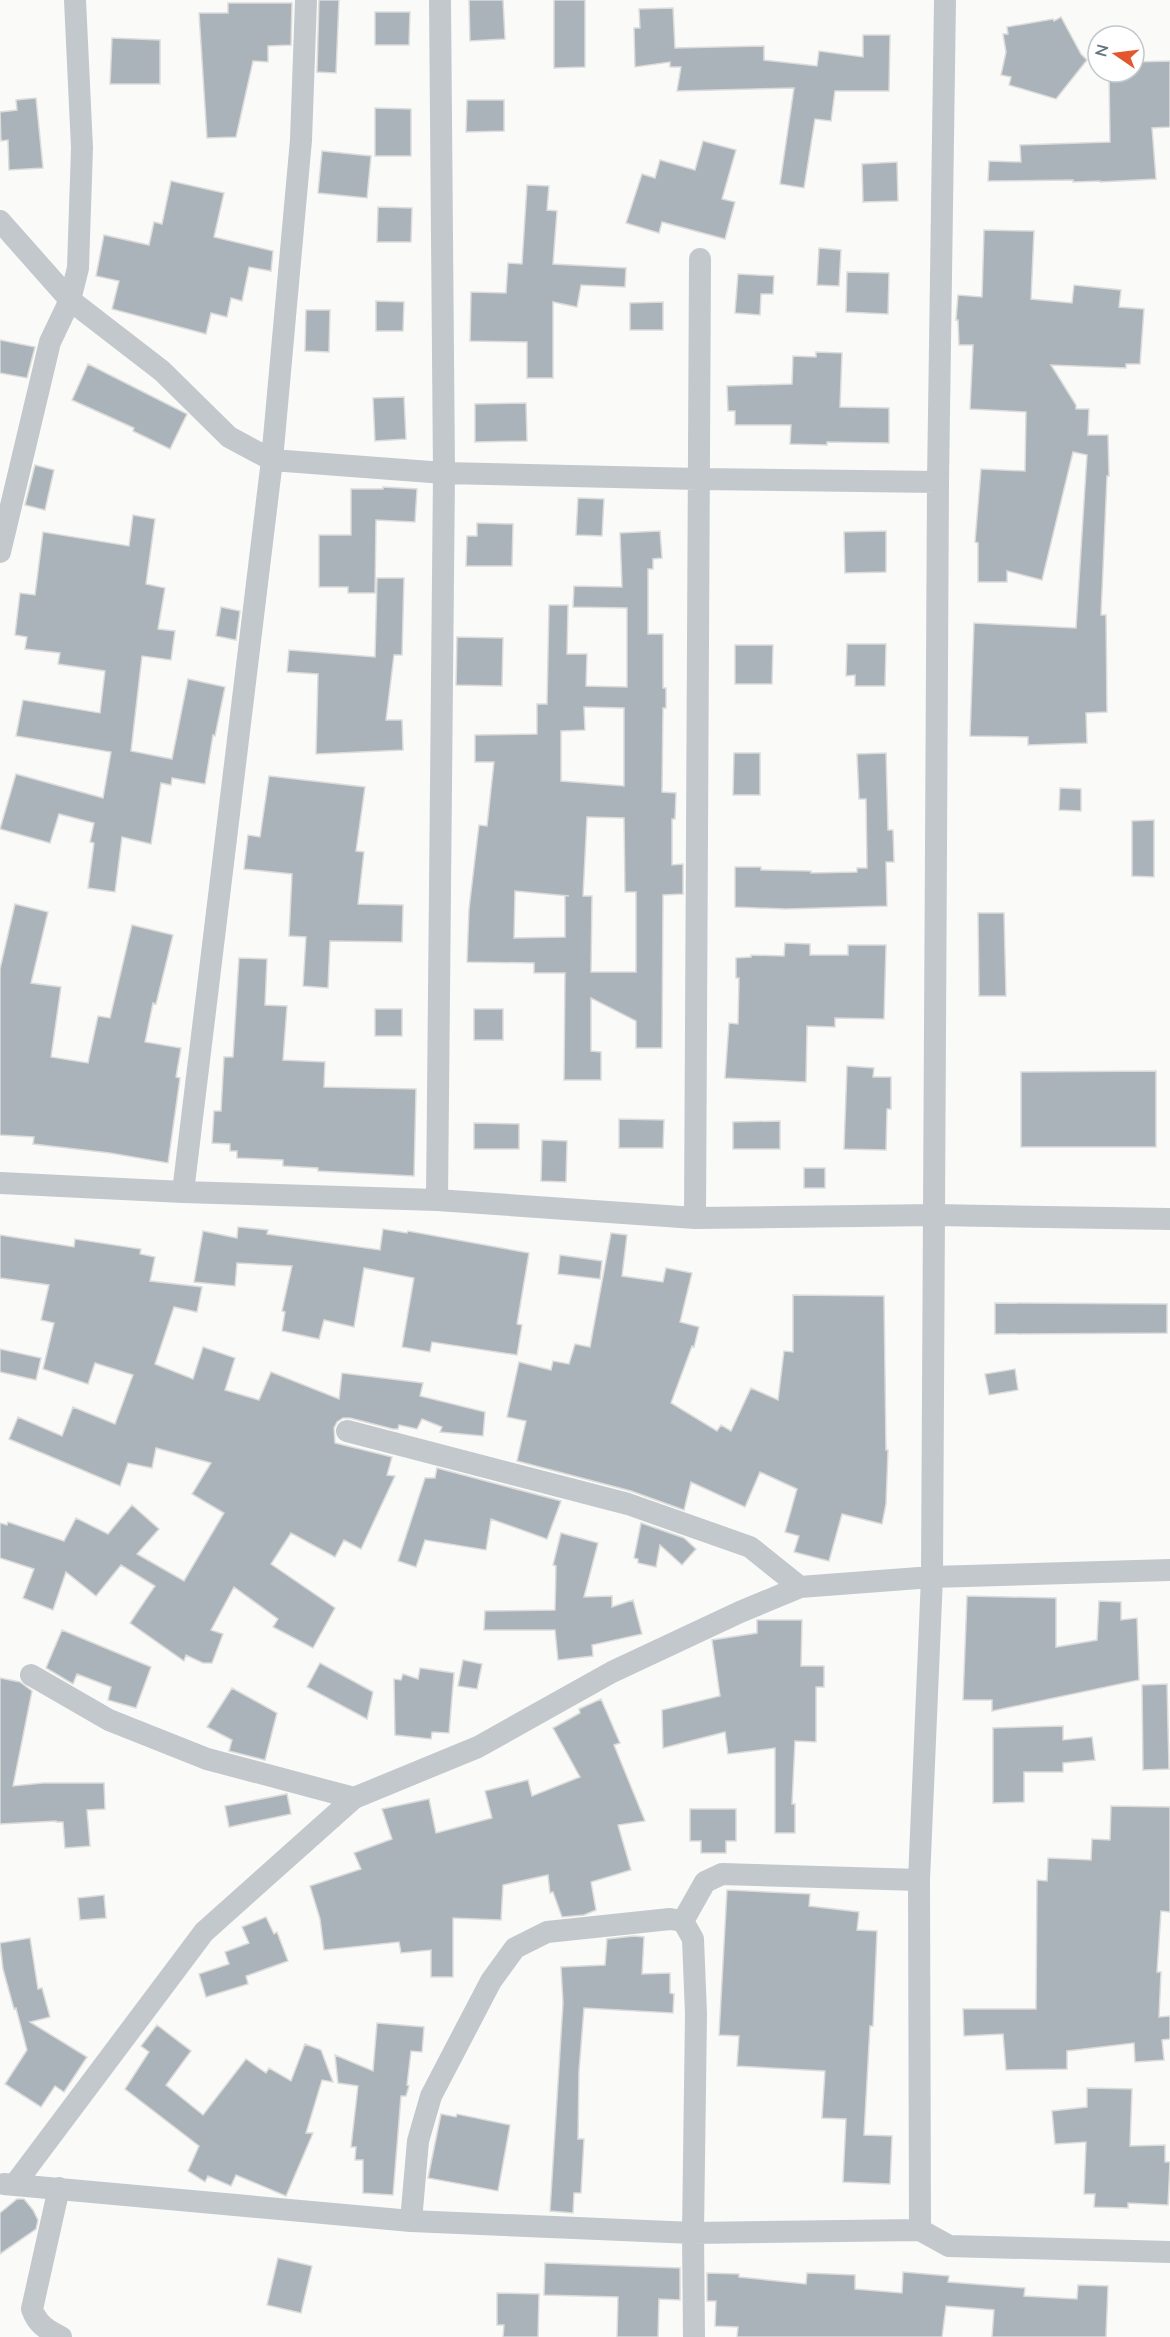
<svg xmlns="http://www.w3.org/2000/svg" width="1170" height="2337" viewBox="0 0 1170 2337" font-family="Mulish,sans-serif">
<rect width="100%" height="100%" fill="#fafaf8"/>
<path fill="#aab3b9" stroke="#dcdcda" stroke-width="1.5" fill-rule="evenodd" d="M319 0H339L336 73 317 72Z
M469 0H503L505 39 470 41Z
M554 0H585V67L554 68Z
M228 3H292L291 45 268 46V62L253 61 236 137 207 138 199 13H228Z
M673 8 675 48 764 46V60L817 66 819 51 863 57V35H890L889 91H835L831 121 815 119 804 188 780 184 794 88 677 91 681 67H670V62L635 67 634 28H640L639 9Z
M375 12H410L409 45H375Z
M1061 17 1081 54 1087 60 1056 99 1009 85 1011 77 1001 75 1006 52 1003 34H1008L1007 27 1053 19 1054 21Z
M112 38 160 40V84H110Z
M1170 61V127L1152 128 1156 179 1100 182V181L1073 182V180L988 181 989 161 1021 162 1020 145 1110 142 1109 72H1137L1136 62Z
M36 98 43 168 9 170 8 140 1 141 0 112 17 110 16 100Z
M467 100H504V131L466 132Z
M375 108 411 109V156H375Z
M703 141 736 150 722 199 735 202 725 239 662 222 659 233 626 223 642 174 655 178 660 160 695 170Z
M322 151 371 156 367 198 318 193Z
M897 162 898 201 863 202 862 164Z
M171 181 224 193 214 237 273 251 271 271 249 267 242 301 231 298 227 317 211 313 206 334 112 309 119 281 96 276 104 235 149 245 154 222 162 224Z
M527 185 549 186 547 210 557 211 553 264 626 268 625 287 581 285 577 307 553 302V378H527V342L470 341 471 292 506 293 508 263 522 264Z
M378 207 412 208 411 242H377Z
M984 230 1034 231 1031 299 1072 303 1074 285 1121 290 1119 307 1144 309 1140 364H1126V368L1051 365 1076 405V409H1089L1088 435H1108L1109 476H1107L1101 615H1106L1107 712 1086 713 1087 743 1028 745V737L970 736 974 623 1076 628 1087 455 1073 452 1042 580 1007 571V582H978V543L975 542 981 469 1025 471 1026 412 970 409 973 345H959L958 320H956L958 295 982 297Z
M819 248 841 250 839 286 817 285Z
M847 272 889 273 888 314 846 312Z
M738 274 774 276 773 294H761L760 315 735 313Z
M376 301 404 302 403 331H376Z
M663 302V330H630V303Z
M306 310H330L329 352 305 351Z
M0 340 35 347 27 378 0 373Z
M816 352 842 353 840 407 889 408V443L827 442V445L790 444 791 425H735V411H728L727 386 792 384 793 356 816 357Z
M88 364 187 414 170 449 133 431 134 428 72 400Z
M404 397 406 439 375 441 373 398Z
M526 403 527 441 475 442V404Z
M35 465 54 470 45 510 25 505Z
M383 487 417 489 415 522 376 520 375 593H348V587H319V535H351V489H383Z
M578 498 604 499 602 536 576 535Z
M133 515 155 519 146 584 165 588 158 629 175 631 171 660 142 656 131 751 172 759 188 679 225 687 215 736 213 735 205 784 172 778 171 785 161 783 151 844 122 837 115 892 88 888 94 843 90 842 94 823 59 814 50 843 0 829 16 774 103 798 111 752 16 736 23 700 100 713 105 671 58 664 60 653 25 649 27 637 15 635 20 593 35 595 43 532 129 546Z
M477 523 513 524 512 566H466L467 536H477Z
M660 531 662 558 653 559V569H648V634H663V688H666V708H663L662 792 676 793 675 819H672V865L683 864V894L663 895 662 1048H636V1021L591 998V1051L601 1052V1080H564L565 973H534V963L467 962 469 909 479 825 487 826 494 762H475V735L537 734V704H547L549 605H568L567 654H587L586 686 627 687V608L573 607 574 586 622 587 620 533ZM584 707 624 708V786L561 781V731L585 730ZM587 817 624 818 625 892H636V972H591L592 896H583ZM515 891 569 896H565V937L514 938Z
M886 531V572L845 573 844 532Z
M377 578H404L402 655H394L386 720H402L403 750 316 754 318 674 287 672 289 650 375 657Z
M221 607 240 611 236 640 216 636Z
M457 637 503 638 502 686 456 685Z
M847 644H886L885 686H855V675L846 676Z
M735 645H773L772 684H735Z
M734 753H760V795H733Z
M886 753 888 830H893L894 862H886L887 906 786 909 735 907V867H761V870L811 871V873L857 872V868H867L866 799H859L857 754Z
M269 776 365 787 356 851 364 852 358 904 403 905 402 942 330 941 328 988 303 986 306 937 289 936 292 874 244 869 248 835 260 837Z
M1060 788 1081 789V811L1059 810Z
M1154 820V877L1132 876V821Z
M15 904 48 912 31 983 61 987 51 1057 88 1063 98 1016 110 1018 132 925 173 935 156 1004 153 1003 145 1042 181 1048 176 1077 180 1078 168 1163 110 1153 33 1144 34 1137 0 1135V969Z
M978 913H1004L1006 996H979Z
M785 943 810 944V955H848V945H886L884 1019 835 1018V1027L807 1026 806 1082 725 1078 729 1023 738 1024 739 978H736V958L751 957V955L784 956Z
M239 958 267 959 265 1005 287 1006 283 1060 325 1062 324 1087 416 1089 414 1176 318 1171V1168L283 1166V1160L237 1158V1151H230V1144L212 1143 214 1111H221L224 1057H233Z
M375 1009H402V1036H375Z
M474 1009H503V1040H474Z
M847 1066 874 1068 873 1077H891V1109H887L886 1150 844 1149Z
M1156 1071V1147H1021V1072Z
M619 1119 664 1120 663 1148H619Z
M780 1121V1149H733V1122Z
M474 1123 519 1124V1149H474Z
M542 1140 567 1141 566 1182 541 1181Z
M804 1168H825V1188H804Z
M238 1227 268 1230 267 1234 380 1250 383 1229 407 1233 408 1231 529 1253 517 1324 522 1325 517 1355 432 1342 430 1352 402 1347 414 1278 364 1268 354 1327 324 1320 319 1339 282 1331 285 1312 282 1311 292 1266 237 1263 235 1286 194 1282 203 1231 237 1238Z
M611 1233 627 1235 622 1276 663 1282 666 1268 692 1273 680 1322 699 1327 694 1347 692 1346 671 1403 717 1431 721 1425 731 1431 751 1388 778 1400 784 1351 793 1352V1295L884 1296 886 1450H888L886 1504 882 1524 842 1514 829 1561 794 1552 799 1536 785 1532 797 1489 760 1472 745 1507 691 1482 684 1510 631 1491 517 1461 526 1421 507 1417 519 1362 551 1370 553 1361 569 1364 575 1344 590 1347Z
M0 1235 74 1247 75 1239 141 1249 140 1254 155 1257 150 1281 202 1287 197 1312 174 1307 155 1364 193 1379 203 1347 235 1358 225 1390 259 1400 271 1372 339 1399 342 1373 423 1383 420 1396 485 1412 483 1436 440 1432 442 1427 422 1419 417 1429 399 1425 398 1429H393L350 1418H343L337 1422 334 1428 335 1443 392 1457 387 1475 395 1476 361 1549 344 1540 335 1557 291 1533 271 1564 335 1608 313 1648 273 1627 278 1619 234 1587 211 1630 223 1634 212 1663H203L186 1655 184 1661 130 1623 155 1586 121 1565 96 1596 66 1572 53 1610 23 1598 34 1569 0 1558V1523L7 1525 8 1522 64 1541 76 1518 108 1534 132 1505 159 1529 137 1554 184 1581 224 1513 192 1494 211 1463 156 1448 152 1468 128 1463 120 1486 9 1439 18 1417 62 1436 73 1407 115 1424 133 1375 95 1363 88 1384 43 1369 54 1323 41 1320 49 1285 0 1278Z
M560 1255 602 1261 600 1279 558 1274Z
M995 1303 1167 1304V1333L995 1334Z
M0 1349 41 1358 36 1380 0 1372Z
M1015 1369 1018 1390 989 1395 985 1374Z
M437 1468 561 1501 547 1539 491 1519 486 1550 425 1540 416 1567 398 1561 425 1478H435Z
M641 1523 684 1538 696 1549 682 1565 660 1545 656 1567 638 1563V1559L634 1558Z
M561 1533 598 1543 584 1597 612 1596V1607L633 1600 642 1634 592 1645 593 1656 558 1660 555 1630H484L485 1611 555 1610 556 1566 553 1565Z
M967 1596 1056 1598V1647L1097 1640 1099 1601 1121 1602V1620L1137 1618 1139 1680 992 1711V1700H963Z
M757 1620H802L801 1666H824V1687H816V1742L795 1741 792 1804H795V1833H775V1748L728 1754 725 1732 663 1748 662 1710 720 1696 712 1640 757 1633Z
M62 1630 151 1667 136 1708 108 1700 111 1687 77 1674 73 1684 46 1668Z
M463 1660 482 1664 477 1689 458 1686Z
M320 1663 373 1692 367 1719 307 1687Z
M420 1668 454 1673 449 1733 432 1732 431 1739 395 1735 394 1679 401 1680 403 1674 418 1679Z
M0 1678 20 1682 32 1691 13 1786 43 1783H104L105 1809 87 1810 90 1846 65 1848 63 1822H56V1821L0 1824Z
M1167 1684 1169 1769 1143 1770 1142 1685Z
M232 1688 277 1713 265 1760 229 1751 232 1740 207 1727Z
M601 1699 620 1743 614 1745 645 1821 618 1825 631 1870 591 1882 596 1910 584 1915 562 1917 553 1892 550 1893 548 1875 503 1885 501 1920 453 1918V1977H431V1950L401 1953 399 1942 324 1950 320 1919 310 1886 361 1869 354 1853 392 1839 382 1809 429 1799 436 1833 492 1818 485 1791 528 1780 532 1796 580 1777 553 1728 580 1713 579 1709Z
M1063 1726V1740L1092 1737 1095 1760 1063 1763V1772H1024V1802L993 1803V1728Z
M287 1794 291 1814 229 1827 225 1806Z
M1111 1806 1170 1807V1912L1161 1911 1157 1972H1161L1159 2017 1170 2016V2039L1162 2040 1164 2060 1135 2062 1134 2043 1067 2051V2069L1006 2070 1003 2034 964 2036 963 2009H1036L1037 1880 1047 1881 1048 1858 1091 1860 1092 1839 1110 1840Z
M690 1809H736V1841H726V1853H701V1841H690Z
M727 1890 810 1894 809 1906 859 1912 857 1930 877 1931 873 2026H870L864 2135 892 2136 890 2184 843 2182 846 2119 822 2118 825 2071 737 2066 739 2036 719 2035Z
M104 1895 106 1918 80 1920 78 1898Z
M266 1917 274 1934 277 1932 288 1961 246 1976 248 1984 206 1997 199 1974 229 1964 225 1952 249 1943 242 1927Z
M634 1936 644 1937 642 1974 670 1973V1993L674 1994 673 2013 584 2008 579 2071 578 2139H584L581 2193H574L573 2213 550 2211 563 2003 561 1967 605 1965 607 1939Z
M30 1938 38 1989 42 1988 50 2017 30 2022 87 2057 64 2092 55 2086 41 2107 5 2084 27 2050 16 2008 14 2009 3 1969 0 1943Z
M377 2023 424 2027 422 2052 411 2051 407 2085 409 2086 406 2096H401L393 2195 363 2193V2160H355L356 2147H351L358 2086 338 2083 335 2055 373 2071Z
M157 2025 191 2051 166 2085 203 2115 246 2059 266 2073 269 2068 291 2081 305 2044 321 2050 333 2082 322 2080 306 2133H313L286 2196 236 2175 231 2186 208 2176 205 2182 188 2171 199 2146 125 2089 149 2052 141 2046Z
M1087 2088 1132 2089 1130 2146 1165 2145V2162H1170L1168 2205 1128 2203V2208L1094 2207 1095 2194H1084L1086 2142 1055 2144 1052 2111 1087 2107Z
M441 2114 456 2117 457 2114 510 2125 498 2191 428 2178Z
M17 2199H24L33 2210 38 2220 36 2229 0 2254V2213Z
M278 2258 312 2266 301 2313 267 2305Z
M545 2263 680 2268V2300L659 2299 658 2337H617L618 2297 544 2295Z
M903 2272 949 2276 948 2282 1025 2288 1024 2296 1077 2299 1078 2285 1108 2286 1106 2337H992L994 2310 946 2306 942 2337H737L738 2327 715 2326 716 2301H707V2273L739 2274V2277L806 2284 807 2273 855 2275V2289L902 2293Z
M497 2293 539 2294 538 2337H503L504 2325H497Z"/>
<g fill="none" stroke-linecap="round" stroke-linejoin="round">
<path stroke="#c3c8cc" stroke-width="22" d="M0 221 70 300 162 371 229 437 272 460 444 473 698 479 938 482
M0 552 50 342 70 300 78 268 82 148 75 0
M0 1183 183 1192 437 1200 695 1218 935 1215 1170 1219
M183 1192 272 460 301 140 306 0
M437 1200 444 473 440 0
M695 1218 700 259
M347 1431 628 1504 750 1547 800 1587
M31 1675 109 1720 207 1759 354 1798
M683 1921 693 1939 696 2014 693 2233 694 2337
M683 1921 705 1882 722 1874 919 1880
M4 2184 411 2221 693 2233 920 2230 949 2246 1170 2252
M15 2184 204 1932 354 1798 478 1747 612 1672 740 1612 800 1587 932 1577 1170 1570
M59 2188 32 2309C37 2324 47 2330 61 2337
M411 2221 418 2141 431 2096 491 1981 515 1948 547 1932 670 1919 683 1921
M920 2230 919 1880 932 1577 938 482 945 0"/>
</g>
<g transform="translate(1116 54) rotate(284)"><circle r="28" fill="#ffffff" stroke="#c1c8cd" stroke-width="1.5"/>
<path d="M0-4.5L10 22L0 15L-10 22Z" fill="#e4572e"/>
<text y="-9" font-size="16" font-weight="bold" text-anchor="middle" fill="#657683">N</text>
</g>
</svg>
